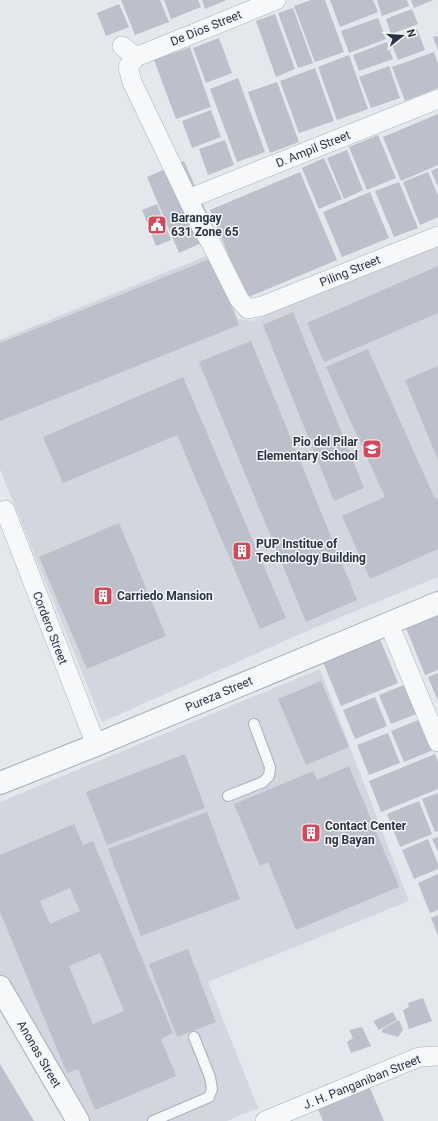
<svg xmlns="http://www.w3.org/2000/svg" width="438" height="1121" viewBox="0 0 438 1121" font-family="Roboto,sans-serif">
<rect width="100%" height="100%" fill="#e4e7ec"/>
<path fill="#d2d6de" d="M438 243V577L307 631 102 722 0 469V340L211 254 238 319 252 321Z
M320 669 409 901 208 982 258 1108 227 1121H80L0 977V802Z"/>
<path fill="#bbc0ca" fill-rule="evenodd" d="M121 0H160L169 22 135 35Z
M164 0H198L201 7 171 19Z
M202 0H227L205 9Z
M311 0H325L344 52 315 62 294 6Z
M330 0H373L378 12 340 27Z
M377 0H407L409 6 382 16Z
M411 0H433L414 8Z
M119 4 129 27 106 36 97 13Z
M293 8 313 63 298 68 278 13Z
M412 9 418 24 391 34 386 19Z
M275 14 295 69 276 77 256 21Z
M378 18 386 39 349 53 341 31Z
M417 29 425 50 398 60 390 39Z
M438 36V51L433 37Z
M219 38 232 73 206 83 193 48Z
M387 42 393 59 359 71 353 55Z
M190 47 211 107 176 119 154 60Z
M434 52 438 64V88L405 101 392 67Z
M349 55 368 109 337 120 318 67Z
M389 66 400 98 371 108 359 77Z
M315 68 334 121 299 133 280 81Z
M238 78 265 152 237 162 210 89Z
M277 82 299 142 270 153 248 92Z
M211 110 221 137 192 148 182 121Z
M438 114V165L401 181 383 137Z
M378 135 396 178 367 190 349 147Z
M225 140 234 165 208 175 199 149Z
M347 150 363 190 344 199 327 158Z
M324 158 342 199 319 209 302 168Z
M184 161 217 236 179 253 147 177Z
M438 168V187L431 171Z
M300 172 337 260 246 298 210 210Z
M428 172 438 195V217L420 225 403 182Z
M399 182 418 228 394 237 375 191Z
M370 192 389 238 342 257 323 212Z
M157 204 171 240 156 246 142 210Z
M212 258 239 325 0 421V343Z
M438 266V313L324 362 307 323Z
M293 312 364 488 334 501 263 325Z
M251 341 357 600 306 622 199 362Z
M368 349 435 499 438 498V549L370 579 342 516 385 497 326 367Z
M438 366V460L405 380Z
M183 377 286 618 260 629 177 435 63 483 43 437Z
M119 523 166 636 87 669 39 557Z
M438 609V670L425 675 404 623Z
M380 639 398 683 341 706 323 662Z
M438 673V701L428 677Z
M321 681 349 747 306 765 278 699Z
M404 685 416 714 391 724 379 695Z
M375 697 387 726 355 739 343 710Z
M421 719 433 750 404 762 391 731Z
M388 733 400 763 369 775 357 745Z
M185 754 205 808 107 845 86 792Z
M435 754 438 762V789L381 812 369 781Z
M349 766 399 887 296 930 268 862 260 866 234 804 313 771 317 780Z
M438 793V831L435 832 422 799Z
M419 801 432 834 400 847 387 814Z
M207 812 240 899 141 936 108 849Z
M74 824 83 845 93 841 173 1033 161 1039 176 1076 95 1110 78 1069 67 1073 0 912V855ZM70 888 80 911 50 924 40 901ZM100 953 124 1011 93 1024 69 966Z
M438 837V852L432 839Z
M428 839 438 864V869L414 879 402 850Z
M438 874V910L430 913 418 883Z
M438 915V936L431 918Z
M188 949 216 1022 177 1037 149 964Z
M423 998 432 1021 409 1029 403 1010 409 1007 408 1003Z
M393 1012 397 1020 379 1030 373 1021Z
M399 1020 403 1030 398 1037 381 1032 384 1028Z
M362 1027 371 1046 351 1053 347 1042 353 1038 349 1030Z
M0 1064 34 1121H0Z
M370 1088 384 1121H323L318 1109Z"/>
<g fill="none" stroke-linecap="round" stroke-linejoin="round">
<g stroke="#a9aeb7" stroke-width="12">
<path id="service" d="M228 796 263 782 269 776 270 767 254 724
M153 1121 200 1101 209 1097 212 1089 210 1077 194 1037"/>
</g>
<g stroke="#a9aeb7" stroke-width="20">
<path id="minor" d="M122 46 136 57 128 67 132 82 201 226 212 245 239 299 248 309 262 306 438 236
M136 57 276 0
M188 199 438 99
M5 510 96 745
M389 624 438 742
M265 1121 419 1057 438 1056"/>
</g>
<g stroke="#a9aeb7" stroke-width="24">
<path id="tertiary" d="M0 783 96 745 438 603
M0 987 78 1121"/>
</g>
<use href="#service" stroke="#f7f8fa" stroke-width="10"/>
<use href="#minor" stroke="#f7f8fa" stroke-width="19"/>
<use href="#tertiary" stroke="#f7f8fa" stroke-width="22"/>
</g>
<defs>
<g id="civic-square" transform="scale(1)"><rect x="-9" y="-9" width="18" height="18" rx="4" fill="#d1495b" stroke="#f4f6f9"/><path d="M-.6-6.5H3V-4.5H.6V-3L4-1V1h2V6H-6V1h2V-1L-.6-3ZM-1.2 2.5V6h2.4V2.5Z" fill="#fff"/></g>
<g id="school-square" transform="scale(1)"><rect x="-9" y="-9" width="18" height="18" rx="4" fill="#d1495b" stroke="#f4f6f9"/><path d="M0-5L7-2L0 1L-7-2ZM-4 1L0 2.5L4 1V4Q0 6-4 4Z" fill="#fff"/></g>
<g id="building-square" transform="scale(1)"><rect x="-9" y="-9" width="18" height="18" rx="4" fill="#d1495b" stroke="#f4f6f9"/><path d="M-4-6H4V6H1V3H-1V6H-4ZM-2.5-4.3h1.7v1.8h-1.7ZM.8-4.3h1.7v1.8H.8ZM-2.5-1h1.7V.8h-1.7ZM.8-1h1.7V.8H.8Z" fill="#fff"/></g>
</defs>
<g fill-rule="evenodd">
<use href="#civic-square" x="157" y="225"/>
<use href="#school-square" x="372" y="449"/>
<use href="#building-square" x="242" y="551"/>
<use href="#building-square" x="103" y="596"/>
<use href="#building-square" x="311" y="833"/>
</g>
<g text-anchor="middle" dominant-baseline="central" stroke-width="3" stroke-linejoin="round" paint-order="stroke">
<g font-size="12" fill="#2b3445" stroke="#f4f6f9">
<text transform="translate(206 28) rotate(-22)">De Dios Street</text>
<text transform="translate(313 149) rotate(-22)">D. Ampil Street</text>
<text transform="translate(350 271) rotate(-22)">Piling Street</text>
<text transform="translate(50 628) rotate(69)">Cordero Street</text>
<text transform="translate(219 694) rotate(-23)">Pureza Street</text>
<text transform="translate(39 1054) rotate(60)">Anonas Street</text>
<text transform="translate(362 1082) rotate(-22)">J. H. Panganiban Street</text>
</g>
<g font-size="12" font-weight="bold" fill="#2b3445" stroke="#f4f6f9" text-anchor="start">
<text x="171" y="218">Barangay<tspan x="171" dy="14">631 Zone 65</tspan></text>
<text x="358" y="442" text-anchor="end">Pio del Pilar<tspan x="358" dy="14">Elementary School</tspan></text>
<text x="256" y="544">PUP Institue of<tspan x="256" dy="14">Technology Building</tspan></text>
<text x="117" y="596">Carriedo Mansion</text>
<text x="325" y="826">Contact Center<tspan x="325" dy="14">ng Bayan</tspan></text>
</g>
</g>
<g transform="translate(402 36) rotate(73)" stroke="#f4f6f9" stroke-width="3" paint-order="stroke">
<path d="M0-3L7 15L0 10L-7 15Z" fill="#2b3445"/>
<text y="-6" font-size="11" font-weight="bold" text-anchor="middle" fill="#2b3445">N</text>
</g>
</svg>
